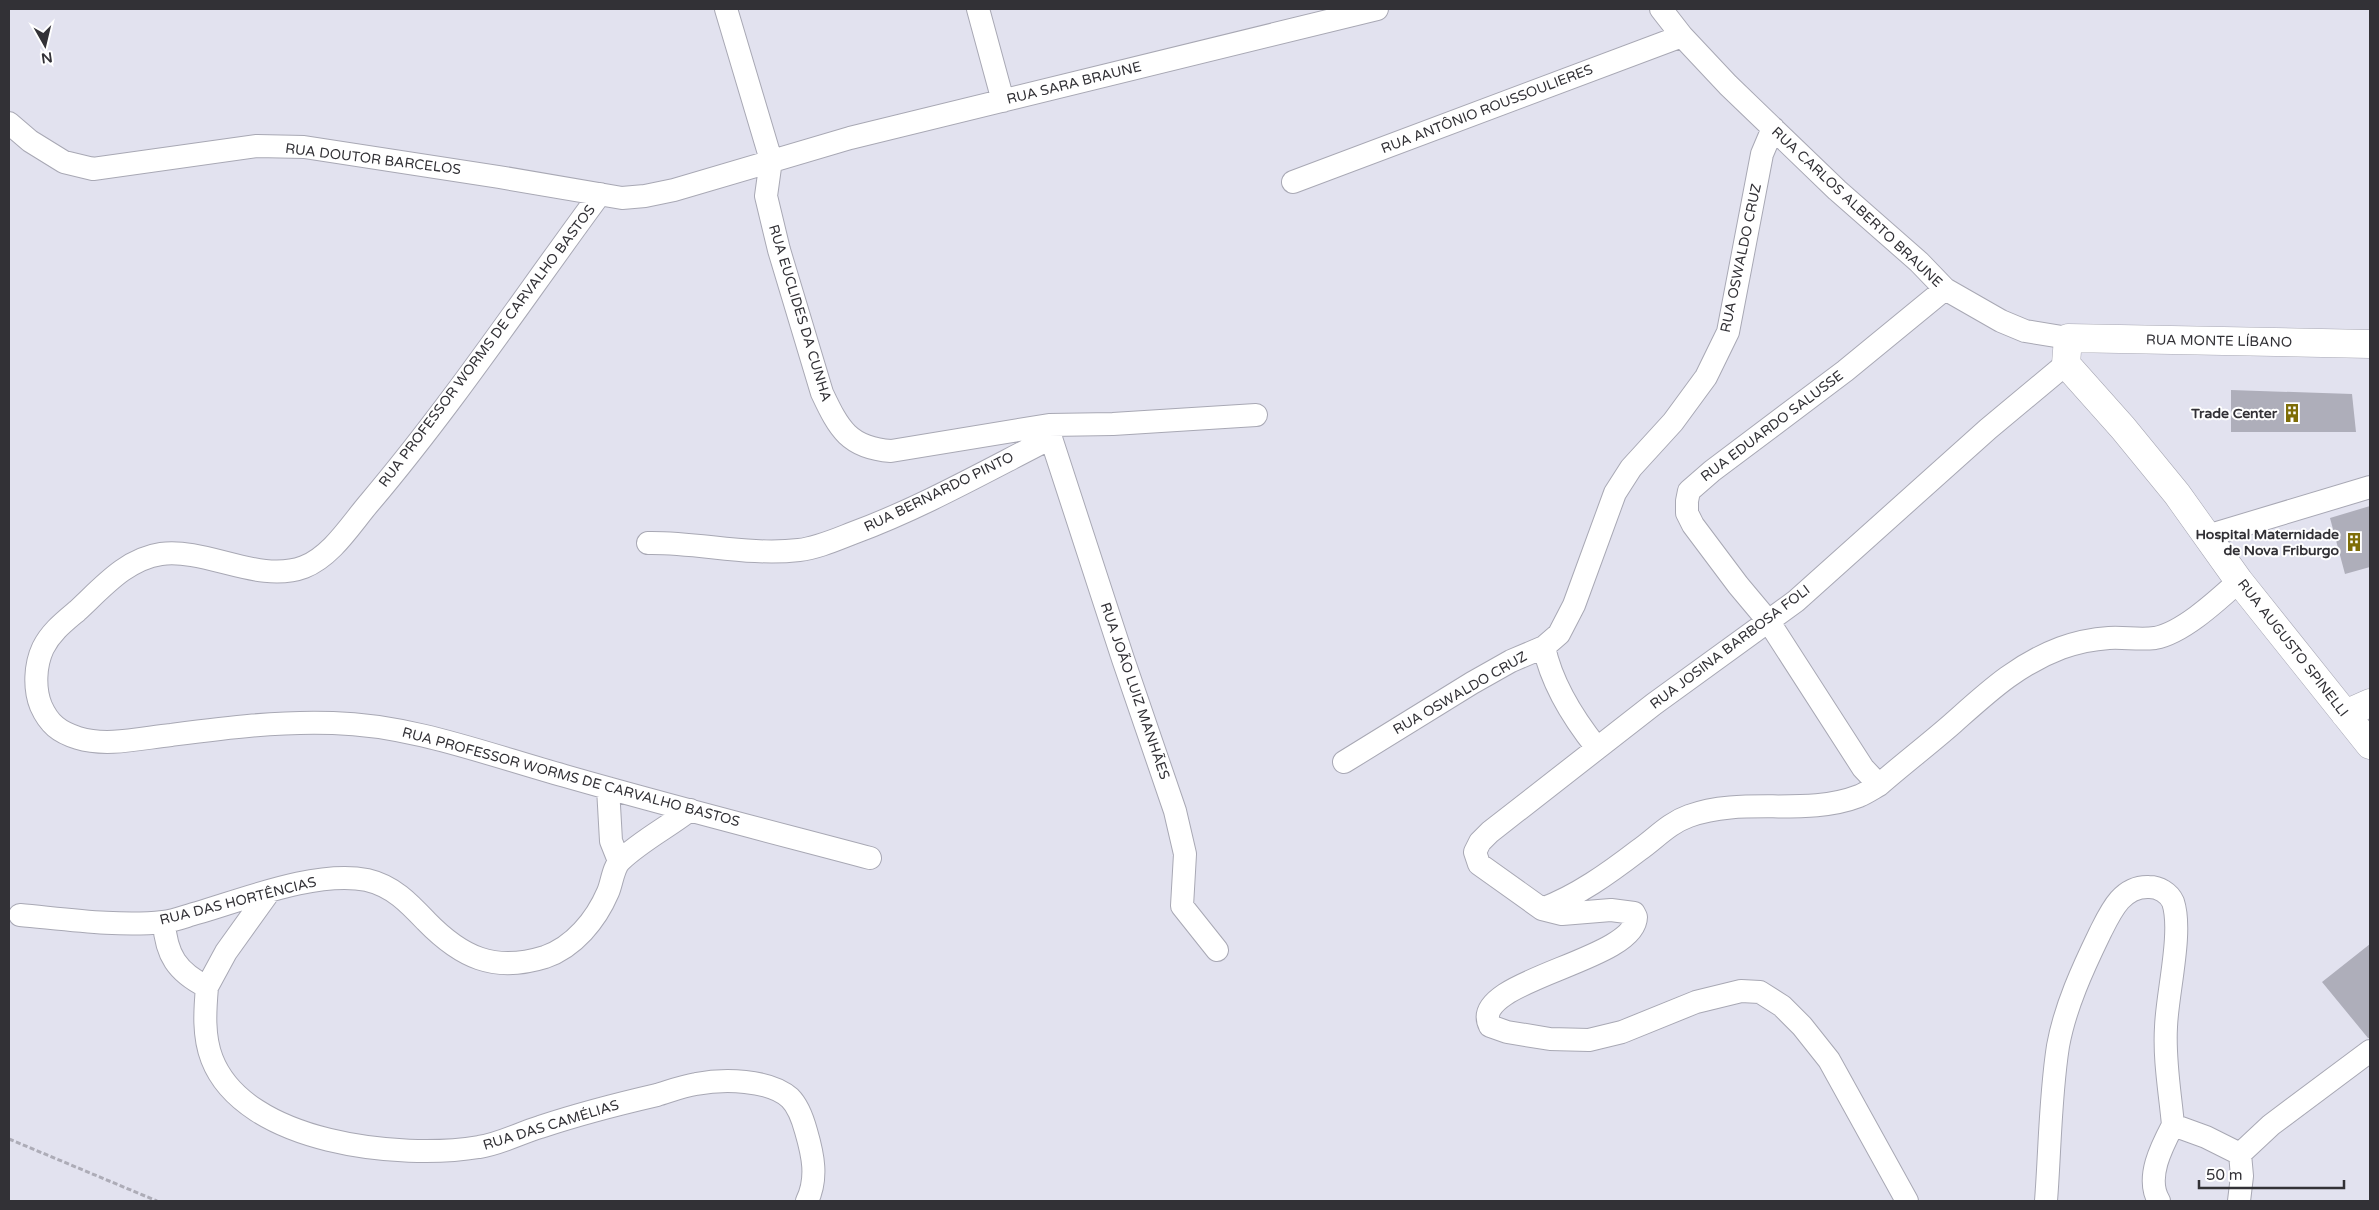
<svg xmlns="http://www.w3.org/2000/svg" width="2379" height="1210" viewBox="0 0 2379 1210" font-family="'Varela Round',sans-serif">
<rect width="100%" height="100%" fill="#e2e2ef"/>
<path fill="#aeaeba" d="M2231 390 2352 394 2356 432H2231Z
M2370 506V567L2345 574 2330 518Z
M2370 944V1038H2368L2322 982Z"/>
<g fill="none" stroke-linecap="round" stroke-linejoin="round">
<g stroke="#a8a8b4" stroke-width="24">
<path id="minor" d="M726 9 771 160 766 196 779 250 822 393C839 429 849 448 891 451L1049 425 1113 424 1256 415
M978 9 1003 101
M1661 9 1682 36 1728 85 1837 190 1919 262 1945 289 2001 321 2025 331 2068 338
M9 123 30 141 64 162 93 169 257 146 304 147 499 177 622 198 645 196 674 190 850 138 1377 9
M1293 182 1682 36
M600 194C524 297 452 405 370 502 351 524 332 556 304 567 259 584 207 548 161 554 126 559 102 588 77 611 64 622 51 632 43 648 35 665 34 689 41 706 49 724 59 732 78 738 107 747 142 738 171 735 225 728 278 721 333 723 412 725 489 755 565 776 666 805 768 831 870 858
M1049 425 1051 438 1123 659 1175 811 1185 854 1182 906 1217 950
M2207 536 2370 487
M648 543C698 542 748 556 799 550 817 548 835 540 853 533 921 508 986 471 1051 438
M1544 647C1552 685 1573 718 1597 748
M1344 762 1472 683 1511 661 1544 647 1559 634 1574 605 1615 493 1631 468 1673 422 1706 377 1728 332 1762 154 1773 128
M1879 785 1863 768 1769 622 1738 585 1693 525 1687 513V501L1689 491 1712 471 1845 371 1945 289
M608 788 611 841 619 861
M1542 909C1577 896 1609 873 1639 850 1656 838 1669 823 1689 816 1743 796 1805 817 1859 796 1866 793 1872 789 1879 785 1903 764 1928 745 1952 724 1987 693 2016 665 2061 648 2075 643 2094 639 2109 638 2124 637 2139 640 2155 638 2183 633 2219 599 2239 581
M20 915C64 919 119 927 163 922 174 921 186 916 197 913 245 899 317 870 367 880 393 886 409 903 426 921 461 957 494 973 545 957 574 947 596 920 608 892 612 883 613 867 621 860 641 841 668 827 690 810
M164 922C166 955 177 972 207 987 205 1010 203 1036 212 1059 245 1144 401 1160 479 1147 500 1144 520 1133 540 1127 579 1114 618 1104 657 1095 670 1091 683 1086 696 1084 723 1079 769 1079 790 1098 798 1106 803 1120 806 1131 813 1155 818 1178 807 1201
M207 987 226 952 269 892
M2173 1125 2206 1137 2240 1154
M2240 1154 2271 1125 2370 1051
M1907 1201 1829 1060 1802 1026 1782 1006 1760 992 1741 991 1696 1002 1622 1032 1589 1040 1550 1039 1507 1032 1490 1026C1467 980 1635 962 1636 917L1634 913 1611 910 1562 914 1542 909 1479 864 1475 852 1480 842 1490 832 1654 704 1796 601 1988 429 2066 364
M2046 1201C2050 1150 2050 1097 2058 1046 2065 1007 2083 968 2100 933 2111 911 2122 886 2149 887 2159 887 2169 893 2173 902 2183 932 2167 994 2166 1027 2164 1060 2170 1092 2173 1125
M2159 1201C2145 1178 2162 1146 2173 1125
M2239 1201 2242 1176 2240 1154"/>
</g>
<g stroke="#a8a8b4" stroke-width="29">
<path id="tertiary" d="M2370 344 2068 338 2066 364 2123 428 2177 494 2239 581 2370 745
M2345 714 2370 703"/>
</g>
<path stroke="#adacb7" stroke-width="3" stroke-dasharray="5 2.5" stroke-linecap="butt" d="M9 1139 157 1201"/>
<use href="#minor" stroke="#fff" stroke-width="22"/>
<use href="#tertiary" stroke="#fff" stroke-width="28"/>
</g>
<defs>
<g id="building-bare" transform="scale(1.5)"><path d="M-4-6H4V6H1V3H-1V6H-4ZM-2.5-4.3h1.7v1.8h-1.7ZM.8-4.3h1.7v1.8H.8ZM-2.5-1h1.7V.8h-1.7ZM.8-1h1.7V.8H.8Z" fill="#7e6d07" stroke="#fff" stroke-width="2.5" paint-order="stroke"/></g>
</defs>
<g fill-rule="evenodd">
<use href="#building-bare" x="2292" y="413"/>
<use href="#building-bare" x="2354" y="542"/>
</g>
<g text-anchor="middle" dominant-baseline="central" stroke-width="4" stroke-linejoin="round" paint-order="stroke">
<g font-size="14" fill="#323136" stroke="#fff">
<text transform="translate(1074 83) rotate(-14)">RUA SARA BRAUNE</text>
<text transform="translate(1487 109) rotate(-21)">RUA ANTÔNIO ROUSSOULIERES</text>
<text transform="translate(373 159) rotate(7)">RUA DOUTOR BARCELOS</text>
<text transform="translate(1857 207) rotate(43)">RUA CARLOS ALBERTO BRAUNE</text>
<text transform="translate(1741 258) rotate(-78)">RUA OSWALDO CRUZ</text>
<text transform="translate(800 313) rotate(73)">RUA EUCLIDES DA CUNHA</text>
<text transform="translate(2219 341) rotate(1)">RUA MONTE LÍBANO</text>
<text transform="translate(487 346) rotate(-53)">RUA PROFESSOR WORMS DE CARVALHO BASTOS</text>
<text transform="translate(1772 426) rotate(-37)">RUA EDUARDO SALUSSE</text>
<text transform="translate(939 492) rotate(-26)">RUA BERNARDO PINTO</text>
<text transform="translate(1730 647) rotate(-37)">RUA JOSINA BARBOSA FOLI</text>
<text transform="translate(2293 648) rotate(52)">RUA AUGUSTO SPINELLI</text>
<text transform="translate(1135 691) rotate(71)">RUA JOÃO LUIZ MANHÃES</text>
<text transform="translate(1460 693) rotate(-30)">RUA OSWALDO CRUZ</text>
<text transform="translate(571 777) rotate(15)">RUA PROFESSOR WORMS DE CARVALHO BASTOS</text>
<text transform="translate(238 901) rotate(-14)">RUA DAS HORTÊNCIAS</text>
<text transform="translate(551 1125) rotate(-17)">RUA DAS CAMÉLIAS</text>
</g>
<g font-size="14" font-weight="bold" fill="#323136" stroke="#fff" text-anchor="end">
<text x="2277" y="413">Trade Center</text>
<text x="2339" y="534">Hospital Maternidade<tspan x="2339" dy="16">de Nova Friburgo</tspan></text>
</g>
</g>
<rect width="2379" height="1210" fill="none" stroke="#323136" stroke-width="20"/>
<g transform="translate(45 45) rotate(172)" stroke="#ffffff" stroke-width="4" paint-order="stroke">
<path d="M0-4L9 19L0 12L-9 19Z" fill="#323136"/>
<text y="-8" font-size="14" font-weight="bold" text-anchor="middle" fill="#323136">N</text>
</g>
<path d="M2199 1180v8h145v-8" fill="none" stroke="#323136" stroke-width="2.5"/>
<text x="2206" y="1180" font-size="15" fill="#323136" stroke="#ffffff" stroke-width="4" paint-order="stroke">50 m</text>
</svg>
